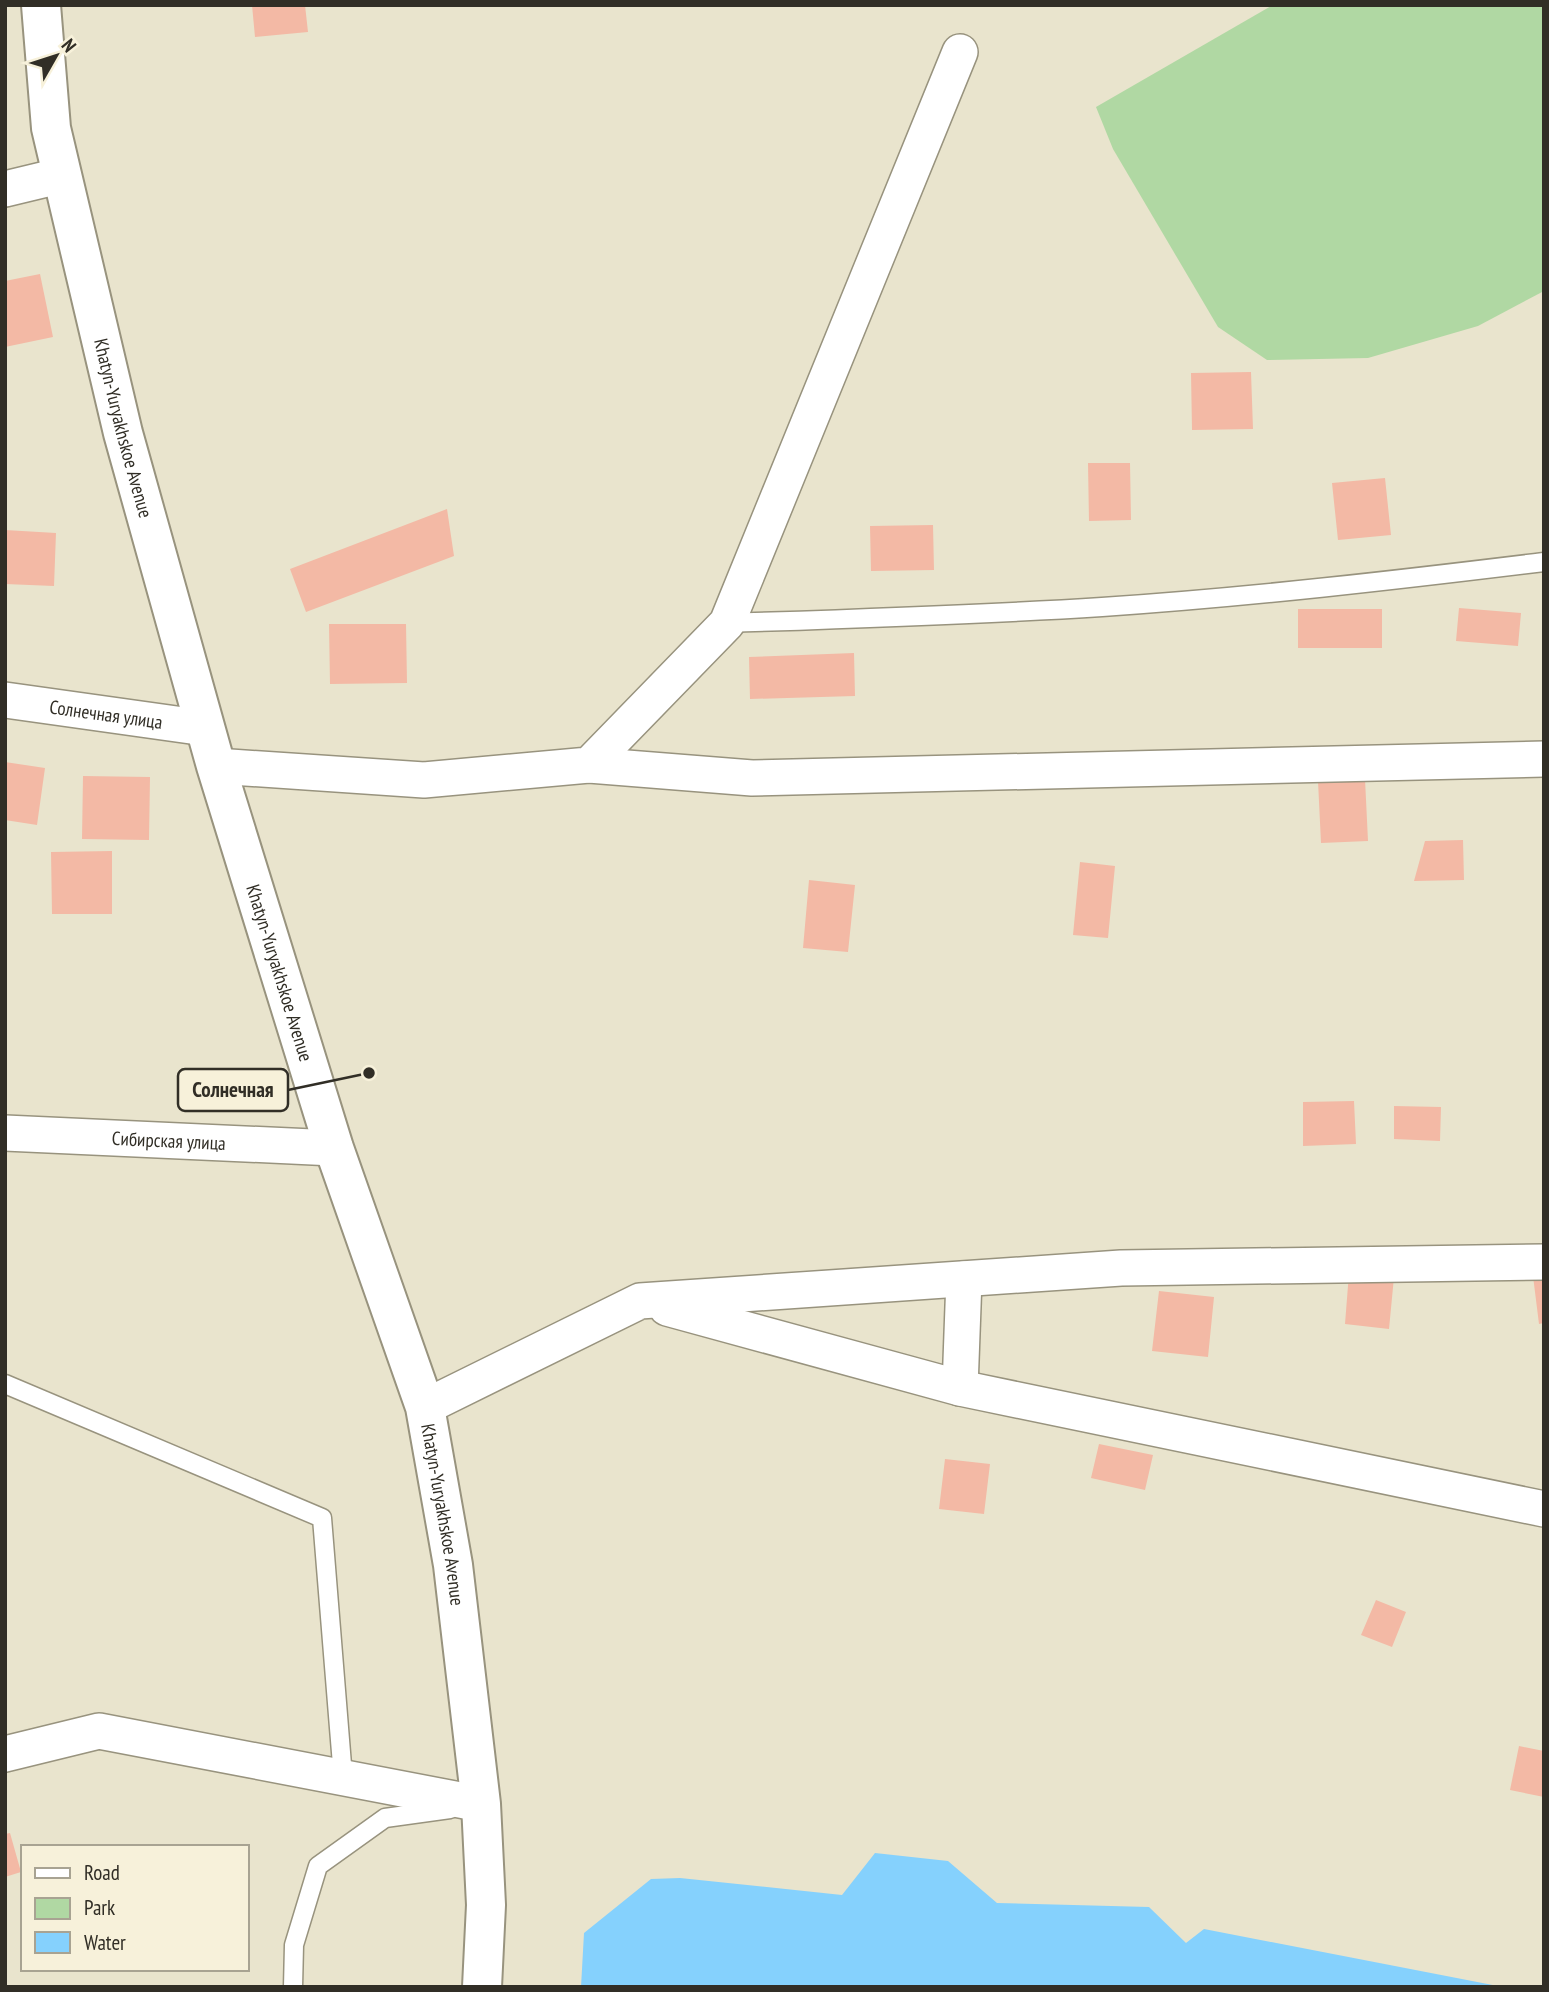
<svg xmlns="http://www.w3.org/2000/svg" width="1549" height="1992" viewBox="0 0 1549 1992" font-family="'PT Sans Narrow',sans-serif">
<rect width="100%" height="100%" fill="#e9e4cd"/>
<path fill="#b0d8a3" d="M1273 5H1544V291L1478 326 1368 358 1267 360 1218 327 1113 149 1096 107Z"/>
<path fill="#85d1fd" d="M875 1853 948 1861 997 1903 1149 1907 1186 1943 1204 1929 1503 1987H581L584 1933 651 1879 680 1878 842 1895Z"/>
<path fill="#f3b9a5" d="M252 5H305L308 32 255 37Z
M40 274 53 337 5 347V281Z
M1251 372 1253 429 1192 430 1191 373Z
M1088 463H1130L1131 520 1089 521Z
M1385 478 1391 535 1338 540 1332 483Z
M447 509 454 556 306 612 290 569Z
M933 525 934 570 871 571 870 526Z
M5 530 56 533 54 586 5 584Z
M1459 608 1521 613 1518 646 1456 641Z
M1298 609H1382V648H1298Z
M329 624H406L407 683 330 684Z
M854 653 855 696 750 699 749 657Z
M5 762 45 768 37 825 5 820Z
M83 776 150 777 149 840 82 839Z
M1365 779 1368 841 1321 843 1318 781Z
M1463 840 1464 880 1414 881 1425 841Z
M112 851V914H52L51 852Z
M1080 862 1115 866 1108 938 1073 935Z
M809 880 855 885 848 952 803 948Z
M1354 1101 1356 1144 1303 1146V1102Z
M1394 1106 1441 1107 1440 1141 1394 1139Z
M1349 1273 1394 1277 1389 1329 1345 1324Z
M1544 1275V1323L1539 1324 1533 1276Z
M1159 1291 1214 1297 1208 1357 1152 1351Z
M1099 1444 1153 1455 1145 1490 1091 1478Z
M945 1459 990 1464 984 1514 939 1509Z
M1376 1600 1406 1612 1392 1647 1361 1635Z
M1519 1746 1544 1751V1797L1510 1790Z
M10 1833 21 1872 5 1877V1834Z"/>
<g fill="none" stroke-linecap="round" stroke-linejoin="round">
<g stroke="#98937e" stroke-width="21">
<path id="service" d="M727 623C852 619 977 615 1102 607 1250 597 1397 580 1544 562
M5 1384 322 1518 343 1777
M293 1987 294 1945 318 1866 385 1818 450 1809"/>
</g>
<g stroke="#98937e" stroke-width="38">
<g id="minor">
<path d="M5 189 63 175"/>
<path id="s1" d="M5 700 205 728"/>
<path d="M589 765 752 778 1544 759"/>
<path d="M216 766 424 780 589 765 727 623 960 52"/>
<path id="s2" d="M5 1133 334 1148"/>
<path d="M667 1308 960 1388 1544 1509"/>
<path d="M960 1388 964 1279"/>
<path d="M425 1407 640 1301 1121 1268 1544 1262"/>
<path d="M5 1754 99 1731 481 1804"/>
</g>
</g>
<g stroke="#98937e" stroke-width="42">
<g id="tertiary">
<path id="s3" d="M41 5 51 128 123 433 216 766 334 1148 425 1407 453 1565 481 1804 486 1905 482 1987"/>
</g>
</g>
<use href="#service" stroke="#fff" stroke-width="18"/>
<use href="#minor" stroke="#fff" stroke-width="35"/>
<use href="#tertiary" stroke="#fff" stroke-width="38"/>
</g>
<g text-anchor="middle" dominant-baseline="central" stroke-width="6" stroke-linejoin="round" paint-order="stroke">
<g font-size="19" fill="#312e26" stroke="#f7f1da">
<text stroke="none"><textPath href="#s3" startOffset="432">Khatyn-Yuryakhskoe Avenue</textPath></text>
<text stroke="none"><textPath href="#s1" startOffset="102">Солнечная улица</textPath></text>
<text stroke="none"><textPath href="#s3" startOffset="999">Khatyn-Yuryakhskoe Avenue</textPath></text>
<text stroke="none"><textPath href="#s2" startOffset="164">Сибирская улица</textPath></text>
<text stroke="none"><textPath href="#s3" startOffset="1566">Khatyn-Yuryakhskoe Avenue</textPath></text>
</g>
</g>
<path fill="none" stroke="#312e26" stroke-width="2.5" d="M369 1073L288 1090"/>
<circle fill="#312e26" stroke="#f7f1da" stroke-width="2.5" cx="369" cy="1073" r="7"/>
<rect fill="#f7f1da" stroke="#312e26" stroke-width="2.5" x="178" y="1069" width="110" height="42" rx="7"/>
<g font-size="21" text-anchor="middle" font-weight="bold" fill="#312e26">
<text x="233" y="1097">Солнечная</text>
</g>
<rect width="1549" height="1992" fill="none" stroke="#312e26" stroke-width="14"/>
<rect x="21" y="1845" width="228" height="126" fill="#f7f1da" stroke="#a8a392" stroke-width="2"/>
<rect x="35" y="1868" width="35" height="10" fill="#ffffff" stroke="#a8a392" stroke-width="2"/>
<text x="84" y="1880" font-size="21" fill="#312e26">Road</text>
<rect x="35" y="1898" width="35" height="21" fill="#b0d8a3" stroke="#a8a392" stroke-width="2"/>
<text x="84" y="1915" font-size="21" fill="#312e26">Park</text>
<rect x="35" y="1932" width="35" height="21" fill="#85d1fd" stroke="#a8a392" stroke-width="2"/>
<text x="84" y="1950" font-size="21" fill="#312e26">Water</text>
<g transform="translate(56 56) rotate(51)" stroke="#f7f1da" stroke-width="5" paint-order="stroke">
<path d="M0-5L12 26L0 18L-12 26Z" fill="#312e26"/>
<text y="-10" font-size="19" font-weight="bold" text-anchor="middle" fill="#312e26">N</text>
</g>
</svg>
